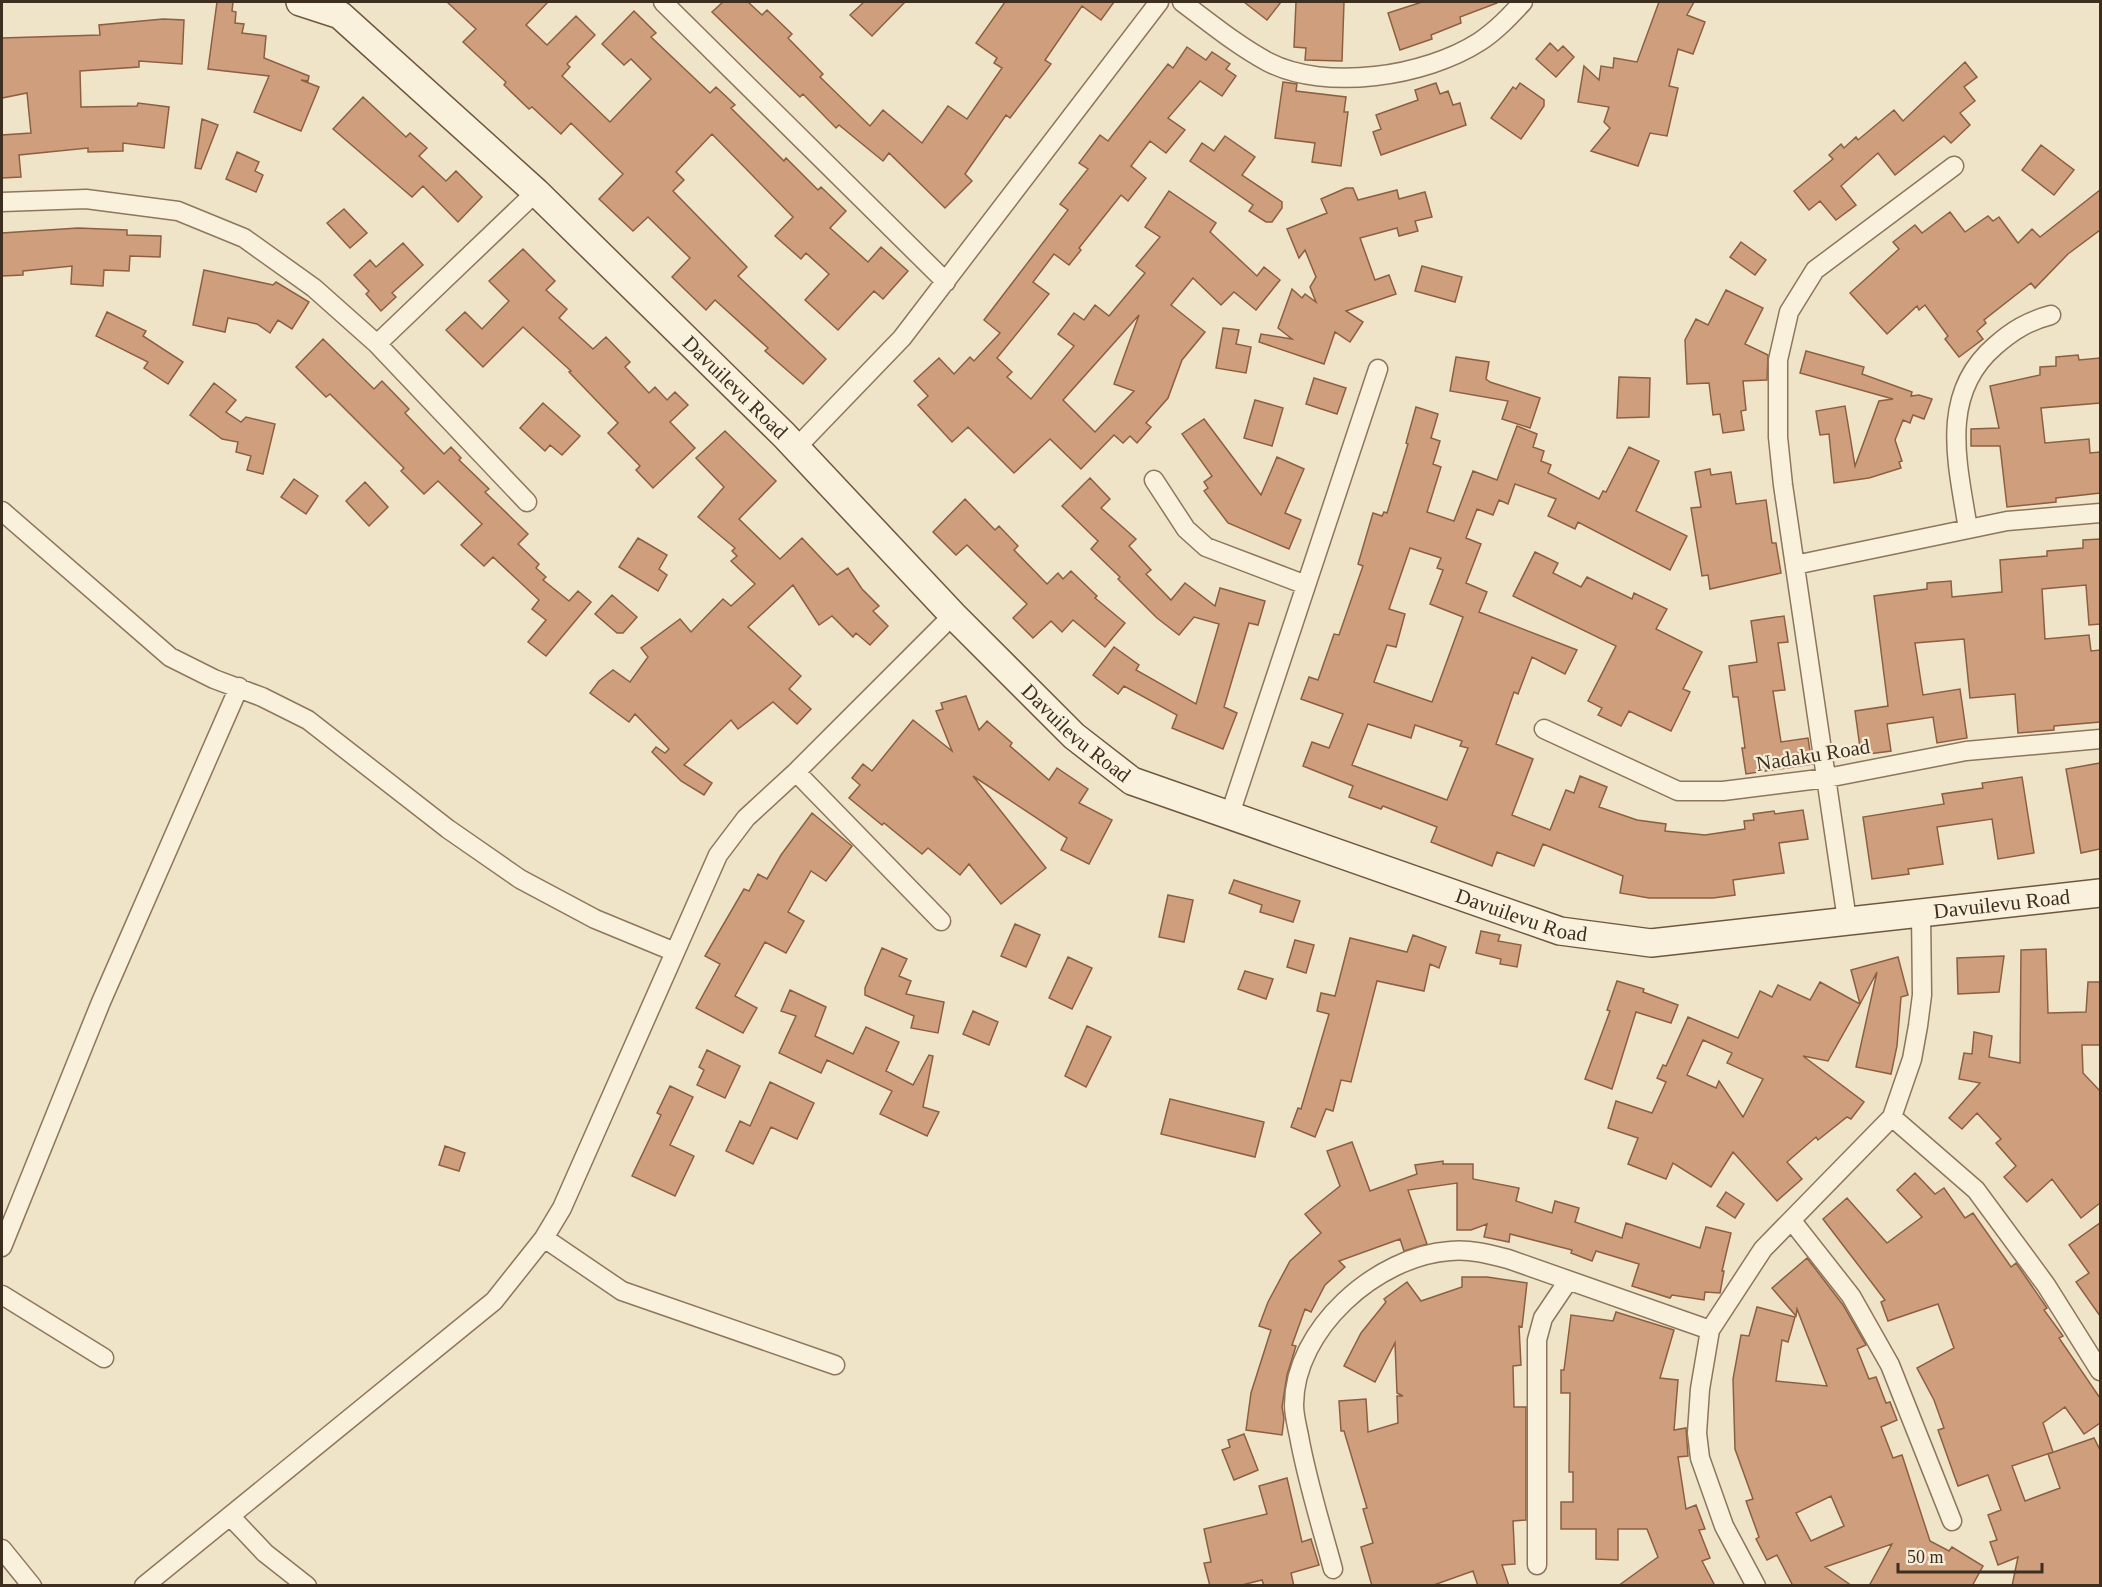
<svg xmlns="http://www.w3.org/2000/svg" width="2102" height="1587" viewBox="0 0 2102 1587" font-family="Georgia,serif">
<rect width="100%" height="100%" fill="#f0e4c8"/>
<path fill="#cf9f7d" stroke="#8d5f41" stroke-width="1.5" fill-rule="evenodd" d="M217 2H233L232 11 236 12 235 23 244 24 242 33 266 36 264 58 309 76 308 81 301 80 319 87 301 131 254 112 269 76 208 69Z
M447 2H548L526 25 547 45 576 16 595 35 567 64 570 67 562 76 610 122 651 79 631 59 624 65 602 44 634 11 656 33 651 37 710 93 716 87 735 105 731 108 784 161 786 158 818 190 821 187 846 211 830 228 868 262 881 247 908 271 883 299 874 291 838 330 805 300 829 274 806 253 801 259 775 236 793 217 712 134 676 172 684 180 673 191 747 267 738 276 826 359 803 384 765 351 768 348 715 300 706 310 672 277 690 258 648 217 633 231 599 199 623 174 571 123 561 134 532 107 529 109 504 85 506 82 463 42 476 29Z
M723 2H748L762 15 767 10 792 34 788 38 823 74 820 77 870 126 883 110 922 143 948 106 967 119 1002 68 994 63 997 58 976 43 1005 2H1114L1101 20 1082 6 1045 60 1051 64 1010 118 1006 115 965 174 972 181 945 208 889 153 883 161 839 125 836 128 803 94 800 97 712 12Z
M864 2H905L872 36 850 15Z
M1244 2H1281L1267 20Z
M1296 2H1344L1342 61 1305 60 1306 48 1294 47Z
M1422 2H1497V3L1460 17 1461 23 1431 35 1432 39 1400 50 1388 13Z
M1659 2H1694L1687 15 1705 22 1693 54 1678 49 1669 86 1678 88 1667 136 1650 133 1638 166 1591 151 1610 128 1604 122 1609 107 1578 102 1584 66 1599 80 1601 66 1613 68 1614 58 1637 62Z
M163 19 184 20 182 64 139 61V67L80 71 81 107 137 106 138 103 169 107 164 148 123 143V151L88 152V148L19 155 21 177 2 178V135L31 133 27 93 2 98V38L100 35 99 25Z
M1550 43 1558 51 1563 46 1574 57 1556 77 1536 59Z
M1187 47 1206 60 1212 52 1230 64 1226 69 1236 76 1222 96 1200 81 1168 118 1185 130 1166 153 1150 141 1131 166 1146 178 1128 201 1121 195 1079 248 1081 250 1069 265 1054 254 1033 282 1049 294 997 358 1012 372 1007 377 1031 399 1074 346 1058 334 1074 313 1084 320 1095 305 1109 316 1145 273 1136 266 1160 237 1145 227 1169 191 1216 223 1210 232 1257 276 1264 267 1280 280 1256 310 1234 292 1221 305 1193 278 1171 305 1205 332 1182 360 1168 398 1146 423 1151 427 1137 443 1130 436 1123 443 1114 435 1081 469 1050 439 1014 473 968 427 952 442 918 405 928 396 914 381 939 358 954 374 970 357 974 361 1000 333 984 320 1068 210 1060 204 1088 169 1079 163 1100 135 1108 141 1168 64 1173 68ZM1139 315 1114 384 1134 391 1095 432 1063 400Z
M1965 62 1977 77 1964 87 1975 101 1960 113 1970 125 1951 143 1944 136 1895 175 1878 153 1841 186 1856 205 1836 220 1820 201 1809 210 1794 191 1833 159 1829 155 1841 144 1844 148 1856 137 1858 140 1894 110 1903 121Z
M1283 82 1297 84 1296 91 1346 97 1344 112H1348L1341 166 1312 162 1315 143 1275 138Z
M1436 83 1440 94 1448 91 1453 105 1460 103 1466 125 1381 155 1373 132 1381 129 1376 115 1418 100 1415 90Z
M1520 83 1544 100V106L1521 139 1491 118 1513 87 1516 89Z
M363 97 406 137 410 133 427 148 419 156 446 181 456 171 482 197 458 222 423 186 412 197 333 129Z
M202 119 218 125 201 169 195 168Z
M1225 136 1255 157 1242 175 1282 202V208L1272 222H1266L1249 211 1253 205 1190 161 1202 143 1214 151Z
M2041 145 2074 170 2054 195 2022 170Z
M237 152 259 162 255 171 263 175 256 192 226 179Z
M1346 188H1353L1358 200 1397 190 1399 199 1425 192 1432 217 1415 221 1418 231 1399 236 1397 228 1360 238 1375 280 1389 275 1396 294 1346 311 1363 322 1350 342 1335 332 1324 364 1259 342 1261 334 1292 339 1278 328 1292 289 1302 298 1305 294 1316 302 1310 287 1316 277 1305 250 1299 258 1287 229 1327 213 1321 199Z
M2100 190V230L2068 254 2035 288 2031 283 1984 320 1986 323 1977 331 1983 339 1959 357 1945 339 1948 336 1925 305 1919 310 1917 306 1887 334 1850 293 1899 249 1893 242 1915 225 1922 233 1950 212 1965 232 1988 216 1993 221 1999 217 2018 243 2032 229 2040 237Z
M344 209 367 233 350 248 327 223Z
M78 228 127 230V235L161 236 160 257 130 256 129 271 104 270 103 286 71 284 72 266 23 271V275L2 276V233Z
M1741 242 1766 260 1755 275 1730 257Z
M403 243 423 265 392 293 396 297 381 311 366 294 369 291 354 275 370 260 376 267Z
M523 249 555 281 546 290 567 309 559 318 593 349 606 337 630 362 625 367 649 393 655 387 667 400 675 392 688 405 670 422 695 448 653 488 636 470 640 466 608 433 618 423 569 372 571 371 523 327 483 367 446 330 465 312 482 329 509 301 489 281Z
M1422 266 1462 277 1455 302 1415 291Z
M204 270 273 285 276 282 309 302 292 329 278 320 270 333 257 324 228 318 225 332 193 325Z
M1726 290 1763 308 1745 344 1768 355 1767 380 1743 381 1746 410 1741 411 1744 430 1723 433 1720 414 1713 415 1709 383 1687 384 1685 340 1696 319 1708 325Z
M107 312 146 331 143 336 183 362 168 384 144 368 148 362 96 336Z
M1223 328 1239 330 1236 344 1251 347 1246 373 1216 368Z
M323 339 374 389 382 381 409 409 405 413 444 454 451 447 461 458 459 460 489 489 485 492 528 534 518 544 539 564 536 568 546 577 543 580 569 601 578 591 591 602 546 656 528 642 546 620 532 609 539 600 493 557 484 566 461 545 482 524 438 481 424 494 401 471 404 468 330 394 326 397 296 367Z
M1806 351 1864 367 1862 374 1912 392 1911 396 1919 395 1932 399 1924 419 1913 415 1910 423 1903 420 1895 440 1902 461 1899 462 1901 468 1869 478 1834 483 1829 434 1820 435 1816 411 1845 406 1855 466 1879 401 1893 399 1800 373Z
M2078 355 2079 360 2100 358V403L2041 408 2045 443 2089 439 2090 453 2100 452V493L2056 498V502L2007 507 2000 446H1971V429L1999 428 1990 386 2040 375V367L2056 366V357Z
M1456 357 1489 362 1486 379 1490 382 1540 398 1530 428 1502 419 1508 401 1450 391Z
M1619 377 1650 378 1649 417 1617 418Z
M1314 378 1346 388 1337 414 1306 404Z
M214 383 236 400 226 412 241 422 246 417 275 424 263 474 247 470 251 456 236 452 238 442 222 439 190 415Z
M1255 400 1283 408 1272 446 1244 438Z
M543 403 580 436 562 455 550 445 545 451 520 428Z
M1416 407 1438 414 1431 438 1440 441 1433 464 1441 467 1427 512 1454 521 1473 471 1497 480 1517 426 1537 434 1533 447 1544 451 1541 461 1551 465 1548 473 1599 499 1603 491 1606 492 1629 447 1659 461 1636 511 1687 536 1670 570 1578 522 1575 529 1548 516 1556 499 1515 484 1508 504 1499 500 1493 515 1477 509 1466 538 1481 544 1466 583 1487 592 1479 612 1577 650 1565 674 1532 657 1518 694 1514 692 1496 744 1533 759 1512 815 1550 830 1566 790 1574 793 1580 776 1607 787 1599 807 1637 820 1666 824 1665 831 1705 835 1745 829 1744 821 1754 820 1753 814 1774 811 1775 814 1803 810 1808 839 1779 843 1784 873 1733 880 1735 895 1713 898H1649L1620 893 1623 876 1543 844 1534 866 1497 852 1492 866 1431 842 1437 827 1383 806 1381 809 1349 797 1353 786 1303 766 1312 742 1329 748 1343 714 1301 699 1309 677 1318 680 1334 634 1339 635 1363 566 1358 564 1373 513 1382 516 1384 512 1387 513 1408 444 1406 443ZM1410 548 1441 558 1437 568 1443 570 1430 604 1463 617 1432 702 1374 682 1387 645 1396 647 1405 614 1389 609ZM1368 724 1411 738 1415 725 1462 741 1460 746 1468 748 1447 800 1352 765Z
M1204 419 1261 495 1277 457 1304 469 1285 513 1301 520 1289 549 1228 523 1204 491 1208 488 1204 482 1212 476 1182 434Z
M725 431 776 481 739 519 780 559 802 538 837 575 848 568 862 589 879 606 873 611 888 626 870 645 856 633 853 637 832 616 819 625 793 585 748 627 801 676 789 689 811 709 797 724 773 702 738 729 731 720 684 765 712 783 704 795 681 781 652 752 656 747 665 753 669 749 635 714 629 722 590 693 599 681 613 670 630 682 648 657 641 648 680 619 691 632 723 599 731 606 755 584 731 561 737 556 732 551 735 548 698 517 724 487 696 458Z
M1710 469 1711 475 1731 472 1736 504 1766 500 1772 543H1776L1781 573 1710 589 1708 575 1702 576 1691 508 1701 507 1695 472Z
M1090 478 1110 499 1101 508 1136 539 1129 546 1151 570 1146 574 1171 600 1185 583 1215 606 1220 588 1265 601 1258 625 1249 623 1224 707 1237 713 1223 749 1172 728 1177 715 1124 686 1118 694 1093 675 1114 647 1139 665 1136 670 1196 704 1219 624 1194 617 1179 635 1157 618 1118 579 1120 577 1091 549 1098 541 1062 506Z
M294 479 318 496 306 514 281 497Z
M365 482 388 507 369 526 346 501Z
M965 499 995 530 999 526 1018 546 1014 550 1047 584 1058 573 1063 579 1071 571 1097 596 1095 598 1125 623 1105 647 1073 620 1062 632 1051 621 1033 638 1013 618 1027 604 967 545 956 555 933 532Z
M638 538 667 555 659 569 667 575 658 591 619 567Z
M2100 539V624L2089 625 2086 585 2042 589 2045 639 2089 635 2091 651 2100 650V722L2054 726V730L2018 733 2015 694 1970 698 1964 639 1915 643 1923 695 1960 689 1967 738 1937 743 1933 717 1887 724 1891 751 1861 755 1855 711 1888 706 1874 596 1927 589V583L1951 581 1952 597 2002 592 2000 560 2047 556V551L2083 548V540Z
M1535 552 1558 563 1553 573 1581 587 1587 577 1632 599 1634 593 1667 609 1656 629 1702 652 1683 689 1690 692 1671 731 1629 711 1621 726 1598 715 1602 708 1588 701 1616 646 1513 596Z
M612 595 637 617 623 633H617L595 614Z
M1784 616 1788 642 1778 643 1785 690 1773 691 1781 742 1808 738 1812 764 1746 774 1742 748H1745L1738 697H1733L1729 666 1757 662 1751 621Z
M966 696 979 730 987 721 1012 743 1010 746 1049 780 1057 768 1088 789 1079 803 1112 820 1089 864 1061 850 1067 838 973 776 1046 868 1001 904 969 864 960 875 928 848 922 854 884 823 882 825 849 798 860 785 852 778 863 764 872 771 913 720 952 751 936 711 943 709 941 703Z
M2100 763V849L2081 853 2066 769Z
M2022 777 2034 853 1998 859 1992 819 1937 827 1943 864 1908 869 1909 874 1872 879 1863 817 1944 804 1942 794 1983 788 1982 783Z
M812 813 852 846 826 881 811 871 788 912 804 921 786 953 765 942 735 996 757 1008 743 1033 696 1008 720 964 705 956 744 889 749 891 758 874 767 879 781 855Z
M1234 880 1300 901 1293 922 1260 912 1262 905 1229 893Z
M1168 895 1193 900 1184 942 1159 937Z
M1015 924 1040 935 1026 967 1001 956Z
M1481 931 1500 935 1498 941 1521 945 1517 967 1500 964 1501 959 1476 953Z
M1413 935 1446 947 1439 968 1430 964 1424 991 1377 981 1351 1082 1341 1080 1333 1111 1326 1109 1315 1137 1291 1127 1298 1108 1301 1109 1329 1014 1317 1011 1321 993 1335 996 1350 938 1407 952Z
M1295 940 1314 945 1306 973 1287 967Z
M882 948 907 959 899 976 911 981 906 994 944 1002 938 1033 911 1028 914 1016 865 995V988Z
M2046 949 2048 1013 2086 1012 2088 982H2100V1045H2082L2083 1073 2100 1091V1203L2081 1218 2052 1179 2027 1202 2004 1177 2016 1166 1996 1143 2001 1139 1977 1113 1962 1129 1949 1118 1980 1083 1959 1079 1964 1053 1972 1054 1974 1032 1992 1036 1989 1057 2020 1063 2021 950Z
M2004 956 1999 992 1958 994 1957 958Z
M1068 957 1092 968 1072 1009 1049 998Z
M1898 957 1908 995 1901 997 1897 1046 1891 1074 1856 1067 1877 972 1860 1004 1851 970Z
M1245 971 1273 979 1266 999 1238 989Z
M1617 981 1644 989 1643 992 1678 1005 1671 1023 1636 1012 1612 1089 1585 1079 1610 1011 1607 1010Z
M1820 982 1860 1004 1828 1061 1803 1056 1864 1102 1851 1119 1847 1117 1818 1140 1816 1137 1787 1162 1802 1179 1777 1201 1733 1152 1711 1187 1673 1163 1666 1179 1628 1164 1638 1138 1608 1128 1616 1101 1652 1113 1666 1082 1657 1078 1663 1065 1666 1066 1688 1017 1738 1038 1760 991 1772 997 1778 985 1810 1000ZM1703 1040 1732 1053 1727 1063 1763 1079 1743 1117 1719 1081 1716 1088 1687 1075Z
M790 990 826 1007 815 1036 853 1054 866 1027 899 1042 886 1071 913 1085 929 1055 933 1056 923 1107 939 1112 927 1136 880 1114 892 1091 827 1060 821 1073 779 1053 796 1016 781 1011Z
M973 1011 998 1022 989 1045 963 1034Z
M1087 1026 1111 1037 1086 1087 1065 1076Z
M707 1050 740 1066 725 1098 697 1085 704 1070 699 1067Z
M770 1082 814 1103 797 1139 771 1127 753 1164 726 1151 740 1121 750 1126Z
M670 1086 693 1097 670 1145 694 1156 675 1196 632 1176 661 1115 657 1113Z
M1170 1099 1264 1122 1255 1157 1161 1134Z
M1352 1142 1370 1191 1417 1174 1415 1165 1443 1161V1164H1473V1179L1519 1188 1516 1201 1552 1213 1555 1201 1579 1208 1575 1222 1622 1238 1626 1223 1700 1248 1706 1227 1731 1233 1722 1271H1724L1720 1293 1705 1292 1704 1300 1672 1295 1670 1298 1632 1286 1639 1264 1596 1251 1592 1261 1571 1253 1572 1250 1510 1234 1509 1242 1484 1237 1487 1224 1471 1230H1457V1183L1408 1190 1427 1244 1404 1251 1400 1239 1339 1261 1345 1267 1325 1285 1311 1312 1305 1309 1292 1345 1296 1346 1287 1375 1282 1407 1284 1418 1282 1435 1246 1430 1251 1393 1271 1330 1259 1326 1268 1302 1290 1261 1321 1233 1305 1214 1340 1186 1327 1151Z
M445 1146 465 1153 459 1171 439 1165Z
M1915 1173 1935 1194 1944 1188 1965 1218 1973 1213 2011 1267 2016 1263 2047 1308 2044 1310 2063 1336 2059 1338 2100 1398V1423L2084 1434 2065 1407 2043 1423 2053 1452 2012 1466 2025 1501 2060 1488 2048 1454 2094 1438 2100 1450V1586H2012L2018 1557 1998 1565 1990 1542 1997 1540 1988 1515 2001 1510 1988 1475 1958 1486 1938 1430 1944 1428 1934 1400 1917 1368 1954 1348 1938 1304 1888 1321 1881 1302 1885 1300 1823 1219 1847 1198 1887 1243 1922 1217 1897 1190Z
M1726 1192 1744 1204 1735 1218 1717 1206Z
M2100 1223V1316L2076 1282 2089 1273 2069 1245Z
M1807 1258 1843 1305 1866 1345 1857 1349 1869 1379 1876 1377 1886 1403 1890 1402 1897 1420 1881 1427 1893 1458 1902 1455 1930 1541 1949 1551 1952 1547 1983 1566 1972 1586H1869L1892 1544 1825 1567 1852 1586H1793L1777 1555 1767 1560 1756 1539 1759 1537 1746 1501 1753 1499 1735 1449 1733 1379 1741 1335 1749 1336 1757 1307 1795 1317 1788 1342 1782 1340 1776 1381 1827 1386 1797 1309 1796 1316 1772 1288ZM1831 1496 1844 1526 1811 1541 1796 1513Z
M1462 1277H1487L1527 1283 1522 1327 1519 1326 1521 1365 1513 1366 1514 1407H1526V1520L1513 1521 1515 1564 1502 1565 1509 1586H1478L1473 1571 1431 1586H1372L1361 1547 1373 1543 1363 1509 1367 1508 1344 1431H1341L1339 1401 1366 1399 1368 1432 1398 1423 1397 1396H1403L1397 1393 1395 1343 1375 1382 1344 1366 1361 1333 1386 1302 1384 1299 1407 1282 1421 1301 1462 1287Z
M1616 1312 1674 1330 1660 1378 1678 1380 1674 1430 1686 1428 1688 1456 1678 1457 1686 1509 1696 1505 1705 1529 1699 1530 1710 1558 1702 1561 1715 1586H1618L1658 1557 1647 1529H1618V1560L1596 1559V1529H1561V1502H1573V1472H1569L1570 1393H1561V1370H1564L1571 1315 1613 1321Z
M1244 1434 1258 1470 1234 1480 1222 1450 1230 1447 1228 1440Z
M1287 1478 1302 1542 1311 1539 1319 1565 1291 1573 1294 1586H1264L1262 1580 1238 1586H1210L1204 1563 1211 1562 1204 1529 1267 1514 1259 1486Z"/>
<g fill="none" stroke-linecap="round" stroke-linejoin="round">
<g stroke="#8d765c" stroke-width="21">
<path id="street" d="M663 2 946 282
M1182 2C1210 23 1238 46 1268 62 1326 92 1426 76 1479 42 1496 31 1510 16 1523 2
M2 202 86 199 178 211 244 238 314 288 377 344 527 502
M377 344 536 192
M796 448 902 338 1159 2
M1154 480 1186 529 1206 547 1306 585
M2 511 170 657 214 679 262 697 308 720 448 829 520 879 595 919 675 952
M1968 529C1958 465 1938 395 1995 346 2012 331 2028 321 2051 315
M1795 565 2007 521 2100 513
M1544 729 1678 791H1723L1827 778 1966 751 2100 739
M796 772 941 921
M1230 814 1378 369
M1847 920 1783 485 1778 437V360L1789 312 1815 270 1954 166
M1892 1117 1976 1190 2046 1285 2100 1371
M1792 1221 1851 1296 1890 1365 1952 1521
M544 1238 622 1291 835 1365
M2 1247 101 1002 239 687
M2 1295 104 1358
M230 1516 265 1553 307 1586
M2 1549 32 1586
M1537 1565V1340L1543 1318 1568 1281
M1333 1569C1321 1525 1307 1481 1299 1436 1297 1426 1294 1415 1294 1405 1294 1329 1377 1256 1450 1251 1470 1249 1489 1254 1508 1259L1710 1330
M144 1586 494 1301 544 1238 562 1208 718 855 746 818 796 772 953 615
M1756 1586 1724 1526 1700 1458 1697 1433 1700 1389 1710 1330 1763 1249 1892 1117 1912 1059 1918 1026 1922 995 1921 913"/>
</g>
<g stroke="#6f573f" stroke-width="30">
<g id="secondary">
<path id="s1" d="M300 2 340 15 536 192 784 435 953 615 1074 736 1132 781 1560 931 1651 943 2100 893"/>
</g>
</g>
<use href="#street" stroke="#faf1dc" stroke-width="18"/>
<use href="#secondary" stroke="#faf1dc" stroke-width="27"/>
</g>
<g text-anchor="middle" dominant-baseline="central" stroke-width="4.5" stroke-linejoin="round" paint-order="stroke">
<g font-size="21" fill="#3d2e20" stroke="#f7eed8">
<text stroke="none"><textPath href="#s1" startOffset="585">Davuilevu Road</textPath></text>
<text stroke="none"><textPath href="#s1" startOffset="1071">Davuilevu Road</textPath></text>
<text transform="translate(1813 755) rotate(-9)">Nadaku Road</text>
<text stroke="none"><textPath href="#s1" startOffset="2043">Davuilevu Road</textPath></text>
<text stroke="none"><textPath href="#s1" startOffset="1557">Davuilevu Road</textPath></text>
</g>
</g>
<rect width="2102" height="1587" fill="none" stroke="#3d2e20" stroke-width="6"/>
<path d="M1898 1563v9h144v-9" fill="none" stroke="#3d2e20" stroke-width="3"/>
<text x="1907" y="1563" font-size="18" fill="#3d2e20" stroke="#f7eed8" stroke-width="4.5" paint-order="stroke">50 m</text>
</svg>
